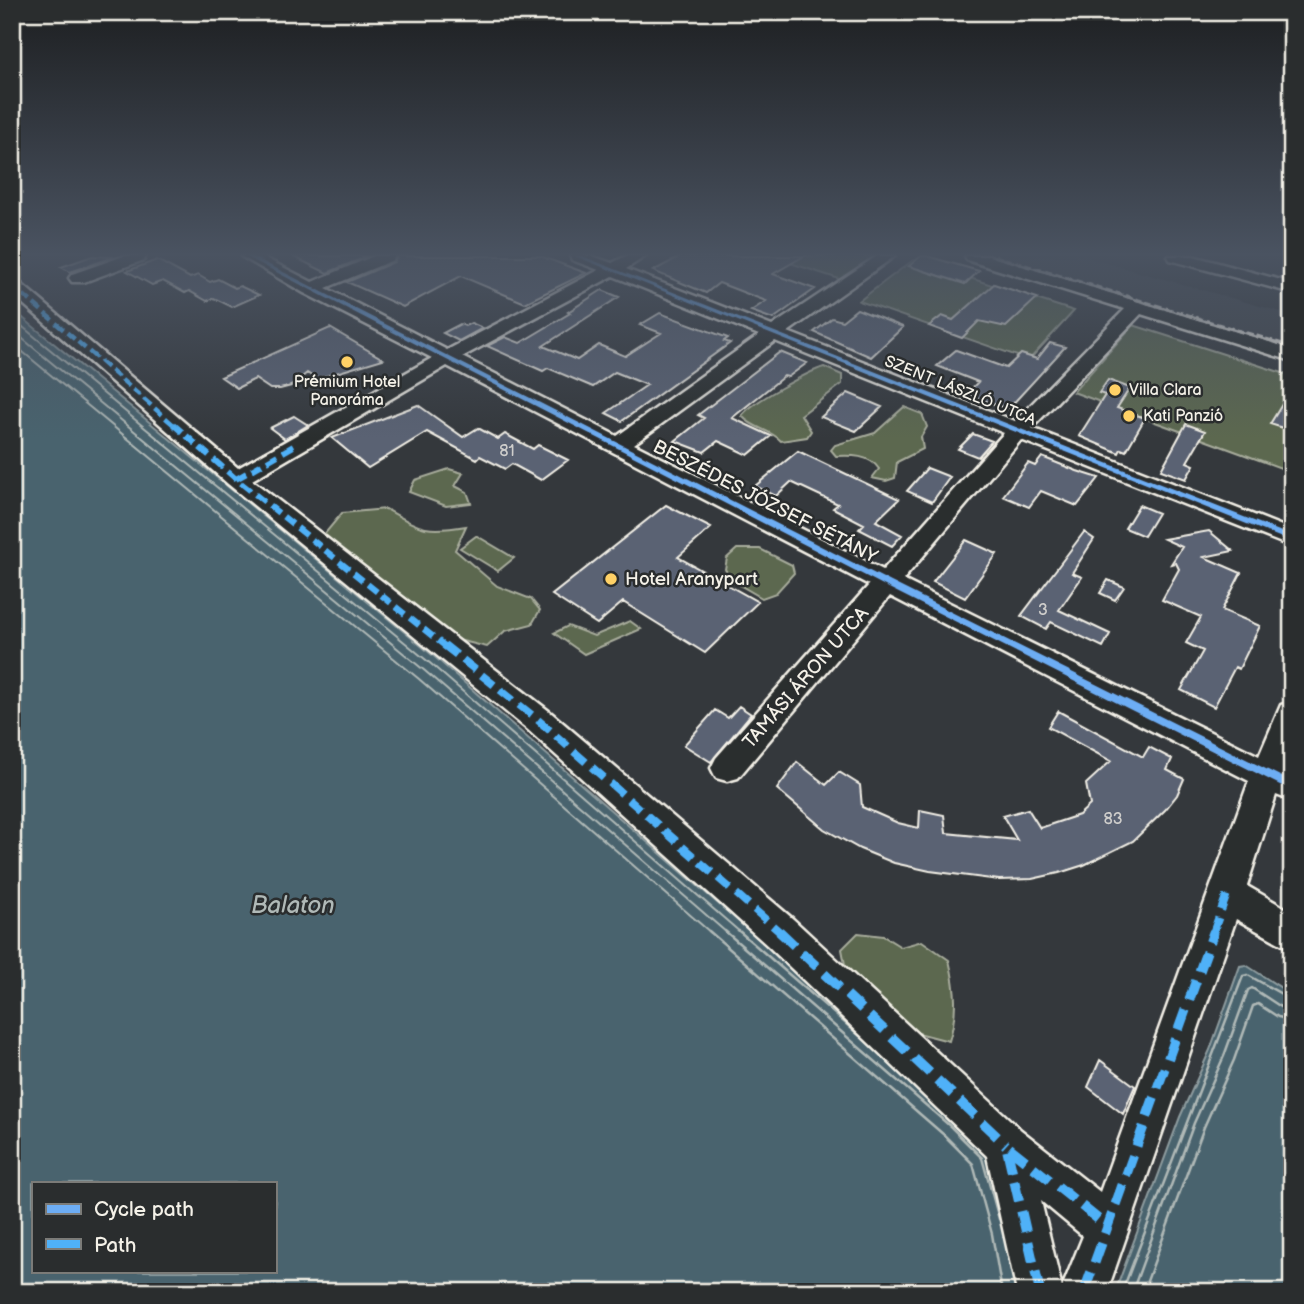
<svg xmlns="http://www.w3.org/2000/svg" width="1304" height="1304" viewBox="0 0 1304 1304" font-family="'Balsamiq Sans',sans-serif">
<rect width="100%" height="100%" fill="#34383c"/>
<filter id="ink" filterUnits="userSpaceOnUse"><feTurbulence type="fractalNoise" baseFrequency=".0143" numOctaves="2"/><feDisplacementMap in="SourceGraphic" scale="14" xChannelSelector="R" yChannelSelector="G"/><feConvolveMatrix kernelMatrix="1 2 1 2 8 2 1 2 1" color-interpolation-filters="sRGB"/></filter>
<g filter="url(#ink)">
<path fill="#3f454c" d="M965 256H1082L1292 315V357Z"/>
<path fill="#5b6850" stroke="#a8ac9c" stroke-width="2" d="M769 256H879L845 281Z
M913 260 1074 311 1029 360 859 301Z
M1133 325 1292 376V472L1073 392Z
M824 367 842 375V384L801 415 811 431 807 437 781 441C770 429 753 429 742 416 748 404 810 371 824 367Z
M904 407 922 414 927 427 921 437 923 449 897 462 895 478 886 481 872 478 879 469C870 455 851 455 836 456L831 450 835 445 875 433Z
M449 469 463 473 455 486 467 492 471 503 446 506 409 492 415 480Z
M386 509C421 529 426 533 466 526L455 550 497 586 531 599 540 610 532 624 505 631 487 647 454 639 322 537 342 513Z
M476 536H477L514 558 498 571 460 548Z
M737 549H760L792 565 794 573 776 593 762 598 731 580 725 569 727 558Z
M630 621 641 629 584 654 554 633 568 626 594 636Z
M858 933 883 936 901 947 922 941 949 960C956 989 958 1012 949 1041L899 1028 847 975 842 949Z"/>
<path fill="#4a646e" stroke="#8e9c9f" stroke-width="2" fill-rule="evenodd" d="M12 309 436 658 962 1116 997 1150 1028 1292H12ZM33 1183H275V1271H33Z
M1246 965 1292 995V1292H1115L1180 1117 1210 1050 1240 966Z"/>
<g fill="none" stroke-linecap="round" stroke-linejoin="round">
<path stroke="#b0b9b7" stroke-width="2" d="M12 318 431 664 741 933
M12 330 425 671 727 933
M12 343 419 679 711 933"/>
<path stroke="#b0b9b7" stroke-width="2.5" d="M709 931 944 1135 973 1164 992 1234 1002 1292
M725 931 951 1127 982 1158 999 1219
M739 931 860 1036
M1122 1292 1243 976 1248 975 1292 1000
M1132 1292 1194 1123 1224 1056 1248 990 1252 988 1281 1007 1292 1009
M1143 1292 1204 1127 1234 1060 1253 1006 1258 1004 1278 1017 1292 1020"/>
</g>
<path fill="#5a6273" stroke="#f4f1e8" stroke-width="2" d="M92 256 114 257 70 272 61 267Z
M292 256H368L327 273Z
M398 256H540L586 273 525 303 461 276 403 307 347 282 394 262Z
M681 256H804L773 274 815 289 773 319 751 311 766 301 719 283 706 293 653 271Z
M921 256H927L979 271 965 284 909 266Z
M157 260 190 278 198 275 210 282 218 279 235 288 240 286 259 295 232 307 214 298 207 301 189 291 185 293 163 281 152 285 127 271Z
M994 284 1037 298 1006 327 979 321 962 338 929 326 942 316 953 320Z
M602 290 619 297 543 346 577 360 599 345 625 356 661 333 640 325 660 313 728 338 724 341 730 343 622 421 606 413 647 385 615 372 593 387 548 368 543 371 487 346 505 337 520 343 570 313 568 312Z
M857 309 903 327 871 357 814 332 832 318 842 321Z
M471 323 483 328 459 341 443 333 460 324 465 326Z
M330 328 383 359 316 379 307 373 291 386 280 389H270L255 379 237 388 221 377Z
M1050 343 1065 347 1008 409 966 394 978 382 937 366 956 350 1006 368 1021 354 1037 359Z
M780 352 807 363 788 377 784 376 732 418 771 436 748 455 718 441 704 452 675 441 704 418 698 415Z
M1108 380 1130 388 1117 408 1145 418 1126 451 1121 449 1119 453 1079 436 1105 395 1099 393Z
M1292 388V416L1286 429 1270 424Z
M848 393 882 407 856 431 821 417Z
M418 405 463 437 478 428 498 439 505 434 533 449 538 445 568 460 541 480 512 464 505 469 480 456 477 459 427 432 368 468 332 438Z
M294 416 308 425 285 439 270 428Z
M1186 424 1205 431 1187 462 1194 465 1186 479 1161 470Z
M973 434 992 441 978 457 958 449Z
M798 451 899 499 876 521 902 535 892 546 859 529 864 524 833 508 838 504 791 482 776 496 755 486Z
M1042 457 1077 471 1099 478 1077 506 1041 491 1029 507 1003 496 1028 463 1035 466Z
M927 468 950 477 932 502 907 491Z
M666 505 711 528 678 557 758 602 705 653 623 602 597 624 552 595Z
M1139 505 1158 513 1144 536 1125 528Z
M1209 531 1233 551 1204 557 1241 573 1222 610 1260 626 1239 669 1235 667 1214 707 1181 690 1203 651 1186 643 1201 617 1162 600 1179 569 1176 563 1171 564 1182 547 1164 539Z
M1084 532 1094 539 1072 573 1082 577 1059 610 1110 634 1103 647 1051 622 1046 629 1021 616Z
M966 540 997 554 965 598 933 582Z
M1108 580 1124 587 1115 600 1100 593Z
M739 706 751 714 711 762 684 745 715 710 728 718Z
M1058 711 1143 757 1149 747 1172 759 1167 770 1184 779 1177 795 1165 810 1133 841 1084 865 1059 873 1032 879 999 880 930 871 894 863 860 849 824 829 777 789 797 762 826 785 839 772 860 785 862 807 898 823 919 828 920 810 944 815 946 833 1017 840 1003 816 1028 809 1040 828 1079 815 1090 805 1086 784 1111 761 1048 727Z
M1100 1060 1135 1086 1123 1114 1088 1087Z"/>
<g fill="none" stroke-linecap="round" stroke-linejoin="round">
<g stroke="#f4f1e8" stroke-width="5">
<path id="minor" d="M124 256H146L144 260 84 282H72L69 278 72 274Z
M241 256H261L312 282 374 256H395L393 260 326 288 447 350 599 270 572 260 570 256H592L612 263 626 256H646L626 269 772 326 877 256H895L788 332 1015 421 1125 309 967 260 965 256H989L1292 349V361L1141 314 1032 428 1292 530V547L1021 440 903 580 1259 756 1281 705 1292 702V752L1285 768 1292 771V801L1276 795 1247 886 1292 912V950L1236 919 1107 1292H1017L987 1156 767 945 527 729 228 484 12 294V280L18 281 238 468 432 358 304 293ZM613 276 759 335 617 436 462 357ZM775 341 1004 433 883 570 634 444ZM447 366 869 585 716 758 711 768 716 778 727 781 738 778 890 596 1249 781 1100 1192 1021 1130 793 919 549 711 252 480ZM1041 1201 1083 1236 1062 1288Z
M1168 256H1193L1292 283V293L1170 260Z"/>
</g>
<use href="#minor" fill="#2a2d2e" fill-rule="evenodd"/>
<path stroke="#f4f1e8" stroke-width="3.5" stroke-dasharray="7 3.5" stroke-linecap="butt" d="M995 256 1292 347"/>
<path stroke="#4fb1f8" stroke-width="4.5" stroke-dasharray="10 4.5" stroke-linecap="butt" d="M12 285 175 426"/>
<path stroke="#4fb1f8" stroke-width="6" stroke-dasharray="12 6" stroke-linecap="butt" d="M173 424 236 479 446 647
M236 479 297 444"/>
<path stroke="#4fb1f8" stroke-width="8" stroke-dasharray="16 8" stroke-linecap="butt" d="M444 645 538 720 781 933
M1213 933 1227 894"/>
<path stroke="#4fb1f8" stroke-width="10" stroke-dasharray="21 10" stroke-linecap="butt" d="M779 931 1006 1145
M1040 1292 1006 1145 1109 1228
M1084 1292 1214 931"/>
<g stroke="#2a2d2e" stroke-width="4">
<path id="cycleway" d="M247 256H252L891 582 1292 782V791L885 586 247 257Z
M575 256H582L1292 536V542Z"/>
</g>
<use href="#cycleway" fill="#6dadf4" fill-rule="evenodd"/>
</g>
</g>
<linearGradient id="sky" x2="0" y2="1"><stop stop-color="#1d1f21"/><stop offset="0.58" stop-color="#4a5361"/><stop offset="1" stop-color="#4a5361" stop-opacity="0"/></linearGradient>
<rect width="1304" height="438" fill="url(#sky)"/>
<g fill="#ffd166" stroke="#2a2d2e" stroke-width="2.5">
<circle cx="347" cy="362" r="7"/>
<circle cx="1115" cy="390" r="7"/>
<circle cx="1129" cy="416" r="7"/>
<circle cx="611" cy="579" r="7"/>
</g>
<g text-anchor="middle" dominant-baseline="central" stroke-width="5" stroke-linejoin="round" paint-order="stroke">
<g font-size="16" fill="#f4f1e8" stroke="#2a2d2e" text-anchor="start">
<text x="347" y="382" text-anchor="middle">Prémium Hotel<tspan x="347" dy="18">Panoráma</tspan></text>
<text x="1129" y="390">Villa Clara</text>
<text x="1143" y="416">Kati Panzió</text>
</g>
<g font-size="16" fill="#f4f1e8" stroke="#2a2d2e">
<text transform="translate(960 391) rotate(22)">SZENT LÁSZLÓ UTCA</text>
</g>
<g font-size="16" fill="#cecdcb">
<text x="507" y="451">81</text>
<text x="1043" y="610">3</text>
<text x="1113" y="819">83</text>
</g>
<g font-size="19" fill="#f4f1e8" stroke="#2a2d2e">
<text transform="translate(765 502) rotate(27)">BESZÉDES JÓZSEF SÉTÁNY</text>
<text transform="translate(806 678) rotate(-49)">TAMÁSI ÁRON UTCA</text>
</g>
<g font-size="19" fill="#f4f1e8" stroke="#2a2d2e" text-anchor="start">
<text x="625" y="579">Hotel Aranypart</text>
</g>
<g font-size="24" font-style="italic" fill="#b0b9b7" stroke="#2a2d2e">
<text x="293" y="905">Balaton</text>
</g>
</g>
<rect width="1304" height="1304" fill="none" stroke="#2a2d2e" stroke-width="42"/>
<rect x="21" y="21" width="1262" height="1262" fill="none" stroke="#f4f1e8" stroke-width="2.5" filter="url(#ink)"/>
<rect x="32" y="1182" width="245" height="91" fill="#2a2d2e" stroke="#7b7b78" stroke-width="2"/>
<rect x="46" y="1204" width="35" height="10" fill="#6dadf4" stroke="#7b7b78" stroke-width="2"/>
<text x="94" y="1216" font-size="21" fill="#f4f1e8">Cycle path</text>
<rect x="46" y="1239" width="35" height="10" fill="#4fb1f8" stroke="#7b7b78" stroke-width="2"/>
<text x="94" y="1252" font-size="21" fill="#f4f1e8">Path</text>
</svg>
